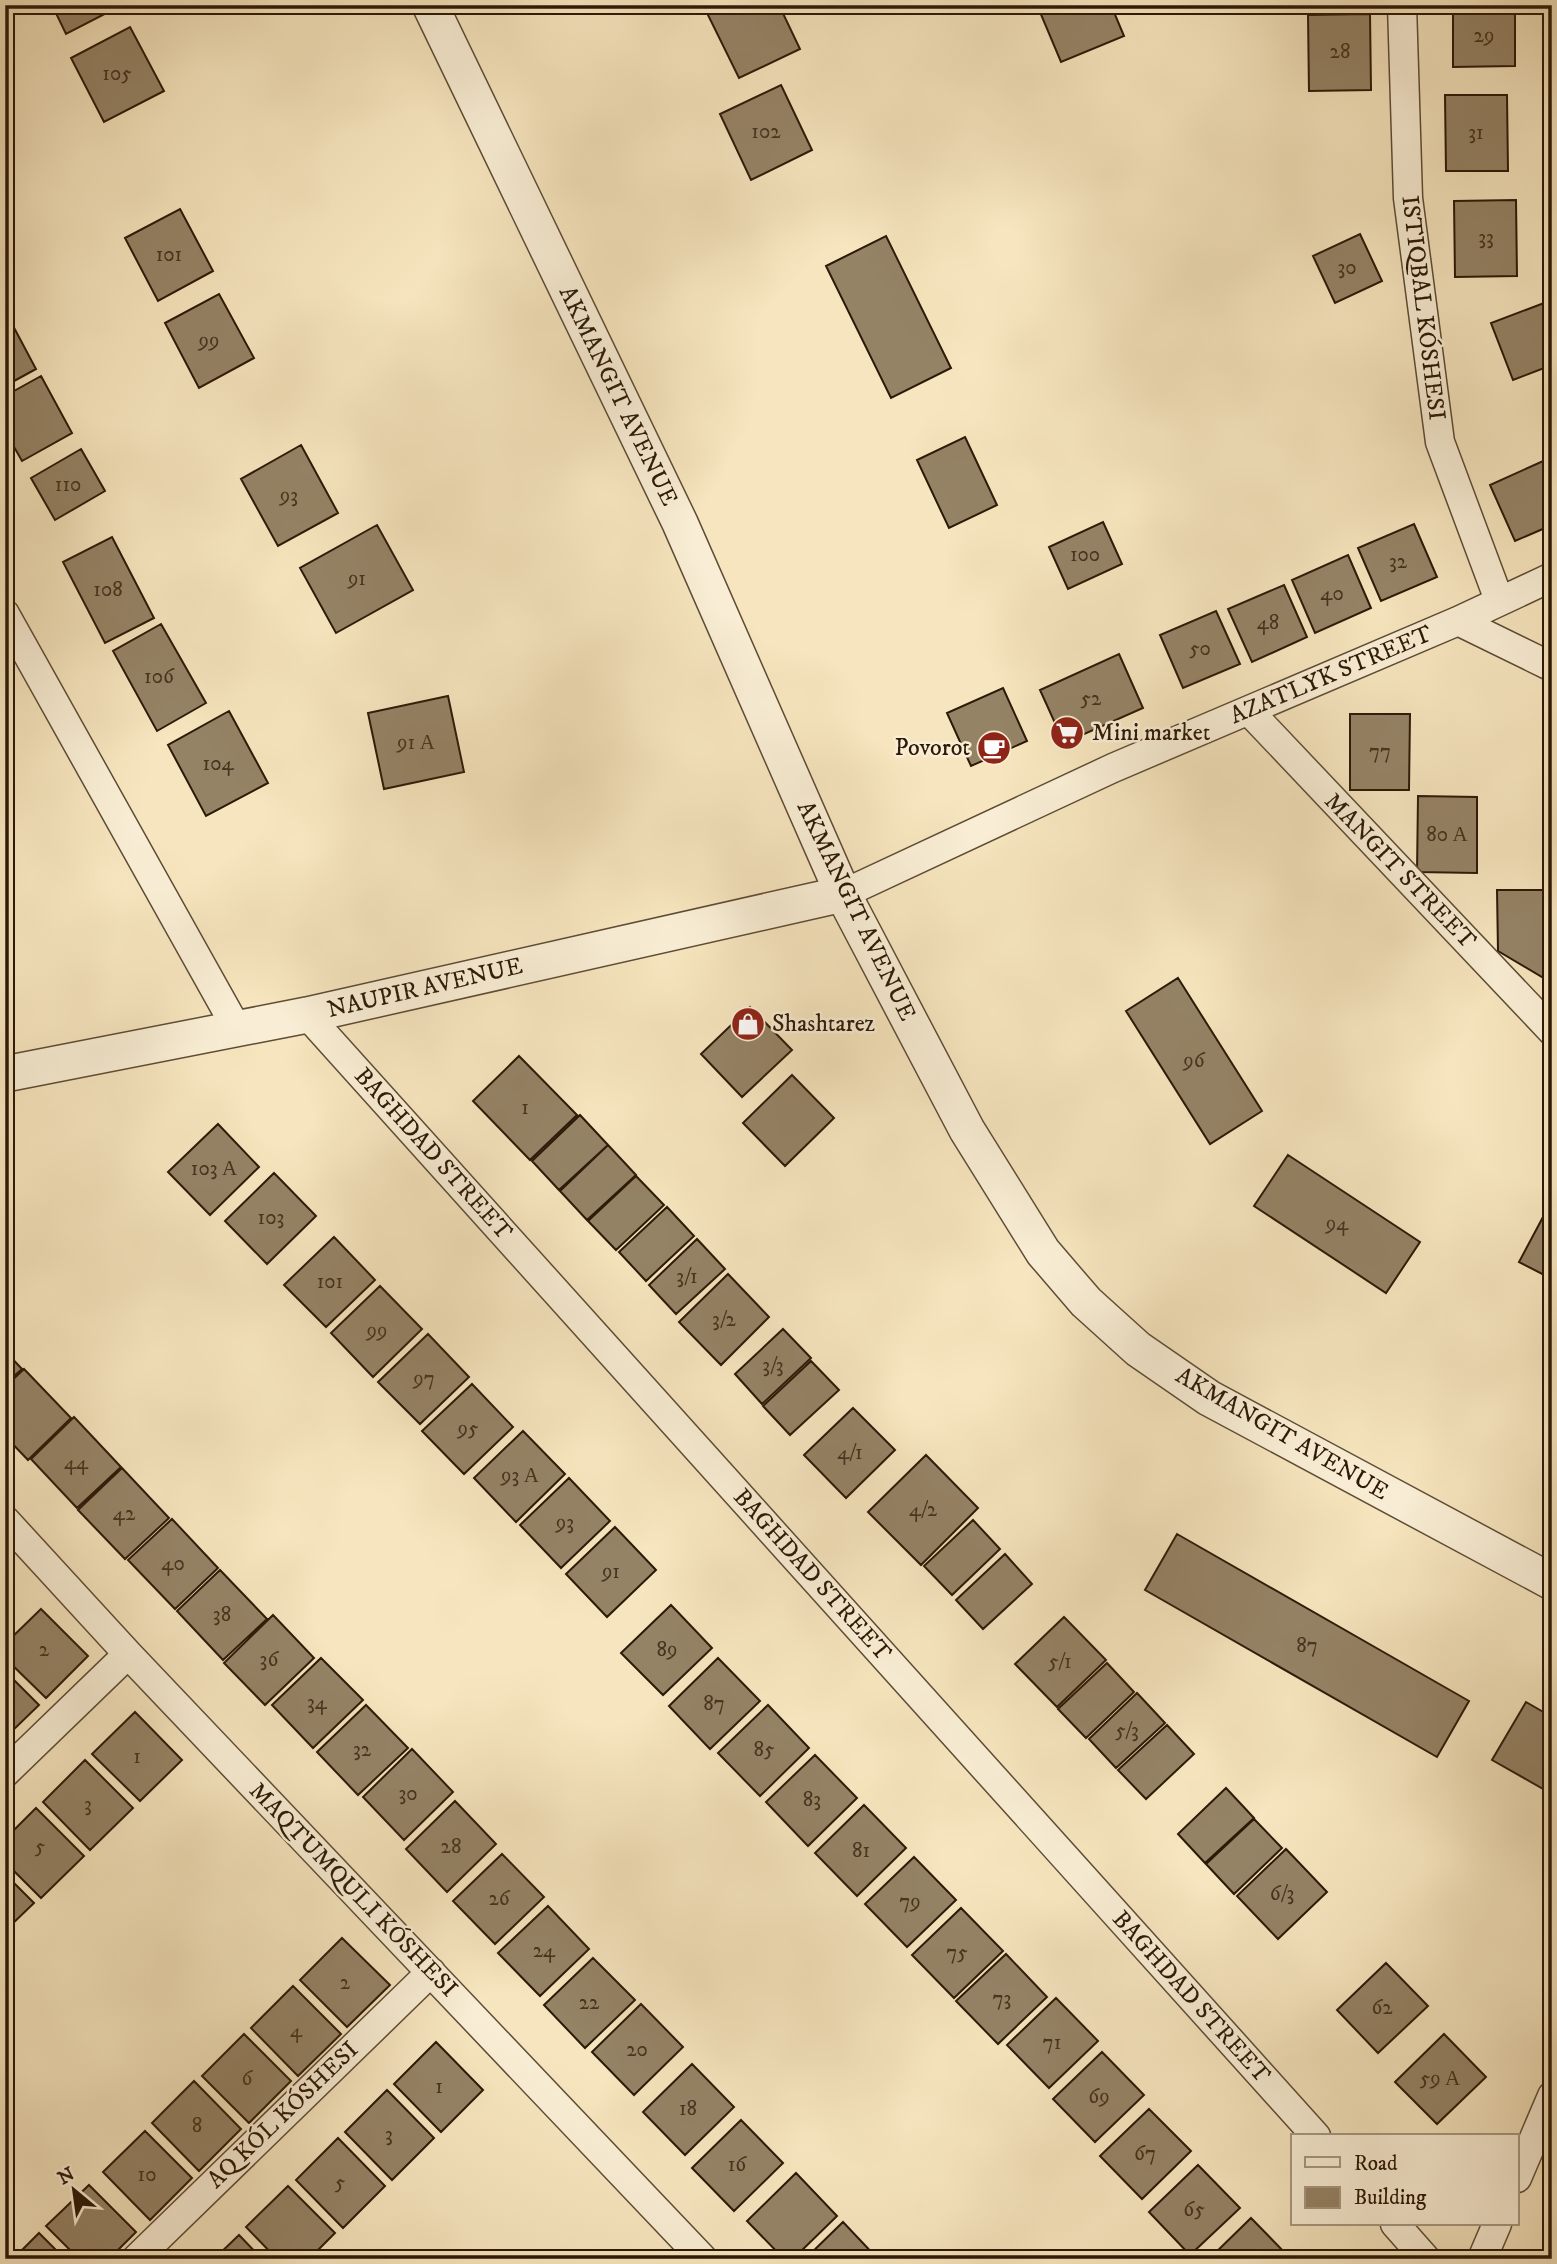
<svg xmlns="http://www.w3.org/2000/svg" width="1557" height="2264" viewBox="0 0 1557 2264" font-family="'IM FELL DW Pica',serif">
<rect width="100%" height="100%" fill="#f6e5be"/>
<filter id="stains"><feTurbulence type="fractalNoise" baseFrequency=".00286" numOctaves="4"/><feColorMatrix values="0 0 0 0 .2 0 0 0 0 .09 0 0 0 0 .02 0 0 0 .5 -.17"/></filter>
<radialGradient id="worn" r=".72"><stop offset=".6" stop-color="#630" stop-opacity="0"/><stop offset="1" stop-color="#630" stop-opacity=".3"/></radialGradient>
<path fill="#958366" stroke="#2c1907" stroke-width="2" d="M52 5H122L66 34Z
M724 5H779L800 49 739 78 707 13Z
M1037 5H1111L1124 36 1061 62Z
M1453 5H1515V66L1453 67Z
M1370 14 1371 90 1309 91 1308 15Z
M130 27 164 91 104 122 71 58Z
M781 85 812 150 751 180 720 114Z
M1445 95H1507L1508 171H1446Z
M1516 200 1517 276 1455 277 1454 201Z
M180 209 213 271 158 301 125 238Z
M1360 234 1382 281 1335 303 1313 256Z
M886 236 951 368 891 398 826 266Z
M219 294 254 358 199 388 165 323Z
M1552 300V365L1513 380 1491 323Z
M11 322 36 369 5 386V325Z
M41 376 72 433 22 461 5 431V396Z
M965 437 997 505 949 528 917 460Z
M301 445 338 513 278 546 241 479Z
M81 449 105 491 55 520 31 478Z
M1552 457V525L1515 541 1490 485Z
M1103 522 1122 564 1068 589 1049 547Z
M1414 524 1437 577 1381 601 1358 548Z
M377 525 413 590 336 633 300 568Z
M112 537 154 618 105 643 63 562Z
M1348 555 1371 608 1315 633 1292 580Z
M1284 585 1307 637 1252 662 1228 609Z
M1216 611 1240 664 1183 688 1160 635Z
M161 624 206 703 157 731 113 651Z
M1119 654 1143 708 1064 743 1040 690Z
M1003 688 1027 741 971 766 947 713Z
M448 696 464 772 384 789 368 713Z
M229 711 268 783 206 816 168 745Z
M1350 714H1410L1409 790H1350Z
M1418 796 1477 797V873L1417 872Z
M1497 890H1552V983L1498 951Z
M1178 978 1262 1111 1210 1144 1126 1011Z
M750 1007 792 1050 742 1097 701 1054Z
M519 1056 577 1115 530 1160 473 1101Z
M792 1075 834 1118 785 1166 743 1123Z
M580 1115 608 1145 559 1190 532 1161Z
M218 1124 259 1167 210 1215 168 1172Z
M608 1145 636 1175 587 1220 560 1191Z
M1288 1155 1420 1242 1386 1293 1254 1206Z
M274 1173 316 1216 267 1264 225 1221Z
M636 1176 664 1205 616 1250 588 1221Z
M1551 1202 1552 1203V1279L1519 1262Z
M667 1207 694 1236 646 1281 619 1252Z
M334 1237 375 1280 326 1327 284 1285Z
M697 1239 725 1269 676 1314 649 1285Z
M728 1274 769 1317 721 1365 679 1322Z
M380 1286 422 1329 373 1377 331 1333Z
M783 1329 811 1358 762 1404 735 1374Z
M428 1334 469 1377 420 1424 378 1382Z
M5 1351 22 1369 5 1384Z
M811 1361 839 1390 790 1435 763 1406Z
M24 1369 71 1418 28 1460 5 1436V1387Z
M472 1384 513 1427 464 1474 422 1431Z
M853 1408 895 1450 846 1498 804 1455Z
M74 1417 121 1467 77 1508 31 1459Z
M523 1431 565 1474 516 1522 474 1478Z
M926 1455 978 1508 921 1565 868 1512Z
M122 1468 169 1518 125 1559 78 1510Z
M569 1478 610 1521 561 1568 520 1525Z
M172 1519 218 1568 175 1609 128 1560Z
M973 1520 1000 1549 952 1595 924 1566Z
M615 1527 656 1570 607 1617 566 1574Z
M1177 1534 1469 1701 1437 1757 1145 1590Z
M1005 1554 1032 1584 983 1629 956 1600Z
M220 1570 267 1619 223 1660 177 1611Z
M671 1605 712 1648 663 1695 621 1653Z
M41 1609 88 1656 46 1698 5 1658V1644Z
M273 1615 314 1658 265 1705 224 1663Z
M1064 1617 1106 1660 1057 1707 1015 1664Z
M321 1658 363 1700 313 1748 272 1705Z
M718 1658 760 1701 710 1749 669 1706Z
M1107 1663 1134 1692 1086 1738 1058 1709Z
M5 1671 39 1705 5 1738Z
M1137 1693 1165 1723 1116 1768 1089 1739Z
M1526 1702 1552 1717V1794L1492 1760Z
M366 1705 408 1748 358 1795 317 1752Z
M768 1705 809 1748 760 1796 718 1753Z
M135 1712 182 1760 140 1801 92 1754Z
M1167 1725 1194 1754 1146 1799 1118 1770Z
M412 1749 453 1792 404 1840 363 1797Z
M815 1755 857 1798 808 1846 766 1802Z
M85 1760 133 1808 90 1850 43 1802Z
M1226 1788 1254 1818 1205 1863 1178 1834Z
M455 1801 496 1844 447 1892 406 1849Z
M864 1805 906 1848 857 1896 815 1853Z
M36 1808 84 1856 41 1898 5 1862V1839Z
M1254 1819 1282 1848 1234 1894 1206 1864Z
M1286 1849 1327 1892 1278 1939 1237 1896Z
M502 1854 544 1897 495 1944 453 1901Z
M914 1857 956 1900 907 1947 865 1904Z
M5 1874 34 1903 5 1931Z
M548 1906 589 1949 540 1996 498 1953Z
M961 1908 1003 1951 954 1998 912 1955Z
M342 1938 390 1985 347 2027 300 1980Z
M1006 1954 1047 1997 998 2044 956 2001Z
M593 1958 635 2000 585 2048 544 2005Z
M1386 1963 1428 2006 1378 2053 1337 2010Z
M293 1986 341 2034 298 2076 251 2028Z
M1056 1998 1098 2041 1049 2088 1007 2045Z
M641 2004 683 2047 634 2095 592 2052Z
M244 2034 291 2081 249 2123 202 2076Z
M1444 2034 1486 2077 1437 2124 1395 2082Z
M436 2042 483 2090 441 2132 394 2084Z
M1102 2052 1144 2095 1095 2142 1053 2099Z
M692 2064 734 2107 685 2155 643 2112Z
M194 2081 241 2129 199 2171 152 2123Z
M387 2090 434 2138 392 2180 345 2132Z
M1149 2109 1191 2151 1142 2199 1100 2156Z
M741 2120 783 2163 734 2211 692 2168Z
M145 2131 192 2178 150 2220 103 2172Z
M338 2138 385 2186 343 2228 296 2180Z
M1198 2165 1240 2208 1190 2255 1149 2212Z
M796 2173 837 2216 793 2259H784L747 2221Z
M89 2185 136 2232 109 2259H79L46 2226Z
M288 2186 335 2233 309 2259H277L246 2227Z
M1251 2218 1291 2259H1209Z
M843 2222 878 2259H805Z
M39 2233 65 2259H13Z
M239 2235 262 2259H214Z"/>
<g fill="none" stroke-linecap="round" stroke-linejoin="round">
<g stroke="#5e4c35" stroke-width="31">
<path id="minor" d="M1402 5 1408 198 1440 442 1499 600
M5 614 237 1029
M1458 621 1552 667
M1249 711 1552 1031
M843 894 1113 768 1458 621 1552 577
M307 1015 1316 2136
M5 1520 128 1654 703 2259
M5 1773 128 1654
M1517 2178 1552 2096
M1395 2224 1426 2259
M136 2259 431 1972
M1482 2259 1497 2224"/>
</g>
<g stroke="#5e4c35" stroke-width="38">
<path id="tertiary" d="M430 5 680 523 843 894 967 1130 1043 1252 1086 1302 1138 1349 1209 1398 1552 1582
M5 1074 307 1015 843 894"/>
</g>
<use href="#minor" stroke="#f9eed5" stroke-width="28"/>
<use href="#tertiary" stroke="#f9eed5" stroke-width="35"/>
</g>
<defs>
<g id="supermarket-disc" transform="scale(1.75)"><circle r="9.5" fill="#8f2418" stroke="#f9eed5"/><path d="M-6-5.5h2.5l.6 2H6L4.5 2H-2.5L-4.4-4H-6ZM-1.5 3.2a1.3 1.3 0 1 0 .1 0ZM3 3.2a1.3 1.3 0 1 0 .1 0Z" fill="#fff"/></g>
<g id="cafe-disc" transform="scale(1.75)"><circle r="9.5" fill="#8f2418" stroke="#f9eed5"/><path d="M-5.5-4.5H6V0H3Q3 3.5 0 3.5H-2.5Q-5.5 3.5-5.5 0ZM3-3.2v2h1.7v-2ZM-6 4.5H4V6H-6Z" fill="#fff"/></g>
<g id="shop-disc" transform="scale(1.75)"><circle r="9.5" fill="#8f2418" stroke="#f9eed5"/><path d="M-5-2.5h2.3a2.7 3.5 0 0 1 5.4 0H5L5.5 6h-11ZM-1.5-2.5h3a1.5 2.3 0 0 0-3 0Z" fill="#fff"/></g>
</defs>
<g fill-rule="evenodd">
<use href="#supermarket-disc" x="1067" y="733"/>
<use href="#cafe-disc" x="994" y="748"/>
<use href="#shop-disc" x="748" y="1024"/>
</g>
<g text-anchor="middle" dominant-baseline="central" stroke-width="5" stroke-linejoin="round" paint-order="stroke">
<g font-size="21" fill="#46341f">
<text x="1484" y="36">29</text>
<text x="1340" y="52">28</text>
<text x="117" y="74">105</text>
<text x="766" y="132">102</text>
<text x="1476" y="133">31</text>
<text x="1486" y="238">33</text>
<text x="169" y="255">101</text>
<text x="1347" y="268">30</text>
<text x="209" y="341">99</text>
<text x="68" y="485">110</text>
<text x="289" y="496">93</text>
<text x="1085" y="555">100</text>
<text x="1398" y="562">32</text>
<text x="357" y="579">91</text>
<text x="108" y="590">108</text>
<text x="1332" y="594">40</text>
<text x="1268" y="623">48</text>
<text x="1200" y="649">50</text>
<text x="159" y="677">106</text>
<text x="1091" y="699">52</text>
<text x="416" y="743">91 А</text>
<text x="1380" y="752">77</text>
<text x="218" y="764">104</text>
<text x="1447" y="835">80 А</text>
<text x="1194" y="1061">96</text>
<text x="525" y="1108">1</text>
<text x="214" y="1169">103 А</text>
<text x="271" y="1218">103</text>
<text x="1337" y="1224">94</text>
<text x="687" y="1277">3/1</text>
<text x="330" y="1282">101</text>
<text x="724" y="1320">3/2</text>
<text x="377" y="1331">99</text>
<text x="773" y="1366">3/3</text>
<text x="424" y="1379">97</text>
<text x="468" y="1429">95</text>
<text x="850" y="1453">4/1</text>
<text x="76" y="1463">44</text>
<text x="520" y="1476">93 А</text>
<text x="923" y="1510">4/2</text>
<text x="124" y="1514">42</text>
<text x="565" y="1523">93</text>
<text x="173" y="1564">40</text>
<text x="611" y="1572">91</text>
<text x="222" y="1615">38</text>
<text x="1307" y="1646">87</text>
<text x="44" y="1650">2</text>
<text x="667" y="1650">89</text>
<text x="269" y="1660">36</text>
<text x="1060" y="1662">5/1</text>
<text x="317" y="1703">34</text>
<text x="714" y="1704">87</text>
<text x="1127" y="1731">5/3</text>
<text x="362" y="1750">32</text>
<text x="764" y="1750">85</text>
<text x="137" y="1757">1</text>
<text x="408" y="1794">30</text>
<text x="812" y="1800">83</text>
<text x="88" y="1805">3</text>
<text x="40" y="1847">5</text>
<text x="451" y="1847">28</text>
<text x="861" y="1851">81</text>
<text x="1282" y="1894">6/3</text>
<text x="499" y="1899">26</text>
<text x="910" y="1902">79</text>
<text x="544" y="1951">24</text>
<text x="957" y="1953">75</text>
<text x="345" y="1983">2</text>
<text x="1002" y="1999">73</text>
<text x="589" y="2003">22</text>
<text x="1382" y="2008">62</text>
<text x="296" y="2031">4</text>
<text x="1052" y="2043">71</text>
<text x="637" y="2050">20</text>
<text x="247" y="2079">6</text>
<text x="1440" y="2079">59 А</text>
<text x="439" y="2087">1</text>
<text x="1099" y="2097">69</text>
<text x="688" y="2109">18</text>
<text x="197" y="2126">8</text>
<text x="389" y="2135">3</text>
<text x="1145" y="2154">67</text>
<text x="737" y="2165">16</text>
<text x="147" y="2175">10</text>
<text x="340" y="2183">5</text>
<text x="1194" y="2210">65</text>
</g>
<g font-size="24" fill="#2c1907" stroke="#f9eed5">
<text transform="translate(1423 308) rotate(83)">ISTIQBAL KÓSHESI</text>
<text transform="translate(618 396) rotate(64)">AKMANGIT AVENUE</text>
<text transform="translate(1331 675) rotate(-23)">AZATLYK STREET</text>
<text transform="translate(1400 871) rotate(46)">MANGIT STREET</text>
<text transform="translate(856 911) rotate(64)">AKMANGIT AVENUE</text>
<text transform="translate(425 988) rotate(-13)">NAUPIR AVENUE</text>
<text transform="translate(433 1154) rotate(48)">BAGHDAD STREET</text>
<text transform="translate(1282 1434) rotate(30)">AKMANGIT AVENUE</text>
<text transform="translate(812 1575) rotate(48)">BAGHDAD STREET</text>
<text transform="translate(353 1890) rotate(46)">MAQTUMQULI KÓSHESI</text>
<text transform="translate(1191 1997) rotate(48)">BAGHDAD STREET</text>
<text transform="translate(283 2115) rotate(-44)">AQ KÓL KÓSHESI</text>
</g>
<g font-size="24" fill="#2c1907" stroke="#f9eed5" text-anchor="start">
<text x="1092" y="733">Mini market</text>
<text x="970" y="748" text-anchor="end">Povorot</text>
<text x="772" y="1024">Shashtarez</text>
</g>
</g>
<rect width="1557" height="2264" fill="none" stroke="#f6e5be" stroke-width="28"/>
<rect x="7" y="7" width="1543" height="2250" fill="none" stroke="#2c1907" stroke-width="3.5"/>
<rect x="14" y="14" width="1529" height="2236" fill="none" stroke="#2c1907" stroke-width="2"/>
<rect x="1291" y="2134" width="228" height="91" fill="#f9eed5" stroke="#a79983" stroke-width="2"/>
<rect x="1305" y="2157" width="35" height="10" fill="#f9eed5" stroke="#a79983" stroke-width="2"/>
<text x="1354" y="2170" font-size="21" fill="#2c1907">Road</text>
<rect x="1305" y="2187" width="35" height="21" fill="#958366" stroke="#a79983" stroke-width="2"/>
<text x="1354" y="2204" font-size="21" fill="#2c1907">Building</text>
<g transform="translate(74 2190) rotate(331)" stroke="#f9eed5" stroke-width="5" paint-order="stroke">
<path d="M0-5L12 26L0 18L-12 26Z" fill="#2c1907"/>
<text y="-10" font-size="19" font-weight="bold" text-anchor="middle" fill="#2c1907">N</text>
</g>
<rect width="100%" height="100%" filter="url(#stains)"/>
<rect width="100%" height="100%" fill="url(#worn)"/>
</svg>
